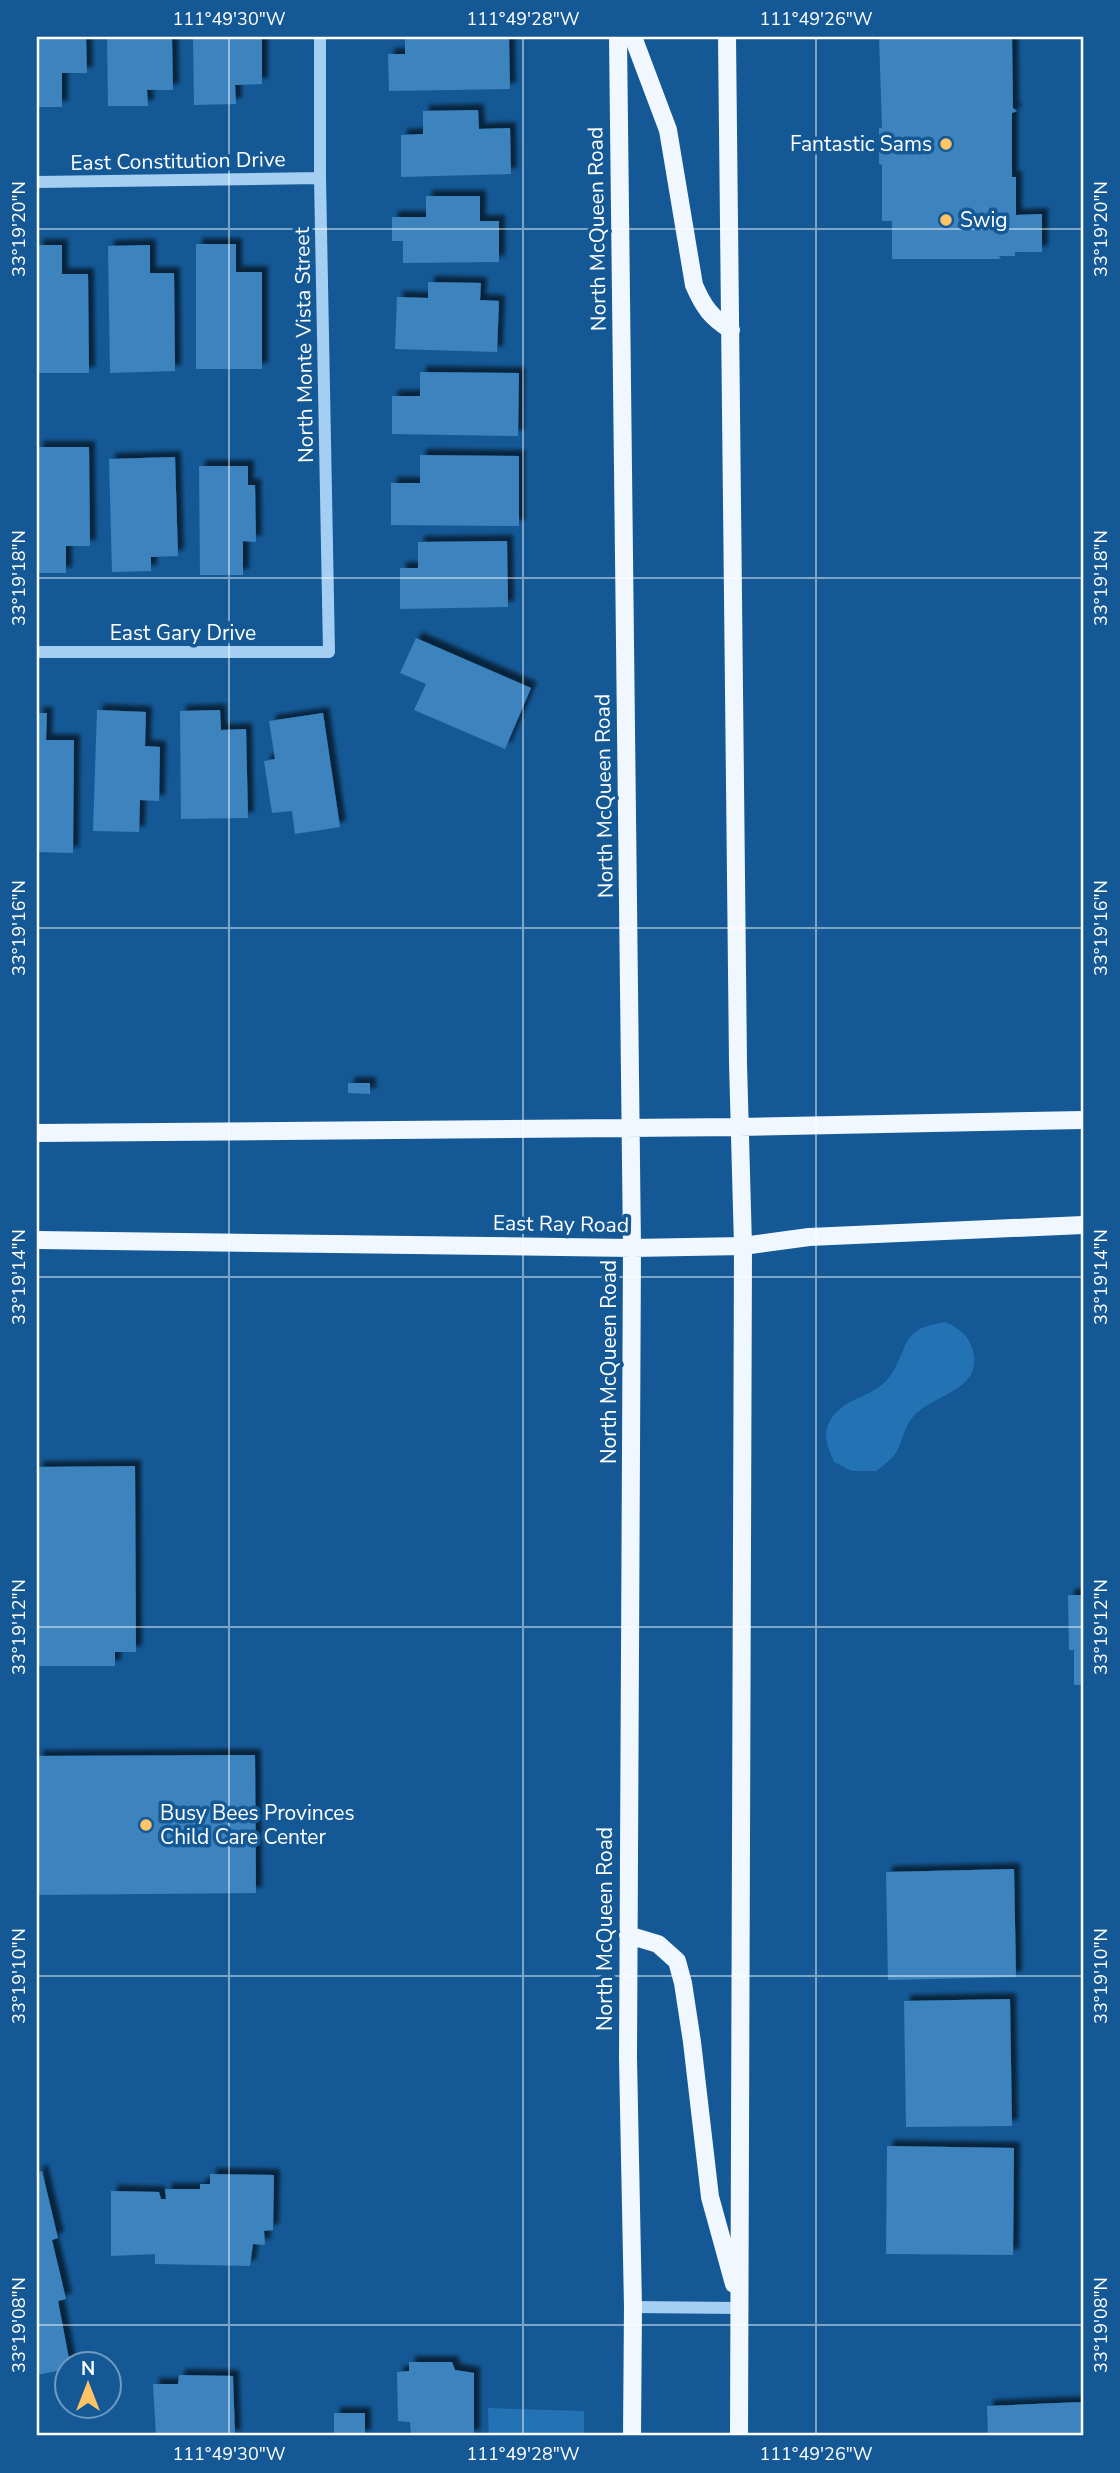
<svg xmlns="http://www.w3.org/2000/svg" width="1120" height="2473" viewBox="0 0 1120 2473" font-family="'Nunito Sans',sans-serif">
<defs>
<filter id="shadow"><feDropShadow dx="6" dy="-6" stdDeviation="2" flood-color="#0009"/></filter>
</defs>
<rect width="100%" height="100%" fill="#145996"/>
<path fill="#2372b3" d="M945 1322C960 1329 969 1335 973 1351 983 1392 931 1394 912 1418 903 1429 902 1446 893 1457 888 1462 881 1467 876 1471H852L834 1462C828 1447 822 1435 830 1421 841 1401 862 1399 879 1387 900 1373 900 1345 914 1333 922 1326 935 1324 945 1322Z
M488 2408 584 2411V2436H489Z"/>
<path fill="#3d83be" filter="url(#shadow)" d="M37 37H86L87 73H62V107H37Z
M107 37H172L173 90H147L148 106H108Z
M193 37H262V84L235 85 236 104 194 105Z
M405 37H509L510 89 389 91 388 54H405Z
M879 37H1012L1013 108 1017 111 1012 113V177H1016V215L1042 214V252H1015V256H999L1001 259H892V221H882V165L879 164V128H882Z
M478 110 479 129 510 128 511 174 401 177V135L423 134V111Z
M426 196H480V221H499V262L403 263V241H392V217H426Z
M196 244H236V272H262V369H196Z
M37 245H62V274H88L89 373H37Z
M150 245V273H174L175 371 110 373 108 246Z
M428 282 481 283 480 300 499 301 497 352 395 349 397 297 428 298Z
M420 372 519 373 518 436 392 434V396H420Z
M37 447H89L90 546H66V573H37Z
M420 455 519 456V526L391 525V483H420Z
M175 457 178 556 151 557V571L112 572 109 459Z
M199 466H248V485H255L256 542 243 541V575H200Z
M507 541 508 607 400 609V568H418V542Z
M416 638 531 688 505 749 414 710 426 684 400 673Z
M97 710 146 712 145 746 160 747 159 801 140 800 139 832 93 831Z
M220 710 221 730 246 729 248 818 181 819 180 711Z
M37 713H47L46 740H74L73 853 37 852Z
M323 713 340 827 295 834 292 811 272 813 264 761 275 759 269 721Z
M348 1083H370V1094L348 1093Z
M135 1466 136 1652H115V1666H37V1467Z
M1068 1595H1083V1685H1074V1650H1069Z
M255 1755 256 1893 37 1895V1756Z
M1014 1869 1016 1977 888 1980 886 1872Z
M1010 1999 1012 2126 906 2127 904 2001Z
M887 2146 1014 2148 1013 2255 886 2254Z
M42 2171 58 2238 52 2240 66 2299 58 2301 70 2364H66V2369L37 2375V2172Z
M210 2174 274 2175 273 2230 264 2231 265 2245 253 2244 250 2266 155 2264V2254L111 2256V2191L159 2192 161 2199H166L165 2189H200V2184H210Z
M409 2362H452L455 2370 474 2373V2436H411L410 2422 398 2421 397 2372 409 2371Z
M179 2375 233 2376 235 2436H156L153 2384H178Z
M1083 2402V2436H988L987 2406Z
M334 2413H365V2436H334Z"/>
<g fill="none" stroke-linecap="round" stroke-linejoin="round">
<path stroke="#a5cff2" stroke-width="12" d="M37 182 320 178
M37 652H329L320 178V37
M633 2307 740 2308"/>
<path stroke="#f0f7ff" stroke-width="18" d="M618 37 632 1248 628 2058 633 2307 632 2436
M633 37 668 130 694 285C704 308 711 317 731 330
M727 37 738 1063 743 1246 739 2436
M37 1133 739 1127 1083 1120
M37 1240 632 1248 743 1246 809 1237 1083 1225
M628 1935 658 1944 677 1961 683 1983 692 2042 710 2197 734 2284"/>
</g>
<path fill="none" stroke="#fff" stroke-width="2" stroke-opacity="0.45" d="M229 37V2436M523 37V2436M816 37V2436M37 229H1083M37 578H1083M37 928H1083M37 1277H1083M37 1627H1083M37 1976H1083M37 2325H1083"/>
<g fill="#ffc466" stroke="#145996" stroke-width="2.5">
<circle cx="946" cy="144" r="7"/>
<circle cx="946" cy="220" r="7"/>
<circle cx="146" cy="1825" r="7"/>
</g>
<g text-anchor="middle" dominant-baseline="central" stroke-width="7" stroke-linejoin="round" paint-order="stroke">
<g font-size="21" fill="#fff" stroke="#145996" text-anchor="start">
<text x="932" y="144" text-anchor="end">Fantastic Sams</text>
<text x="960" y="220">Swig</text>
<text x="160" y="1813">Busy Bees Provinces<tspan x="160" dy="24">Child Care Center</tspan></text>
</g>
<g font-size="21" fill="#fff" stroke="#145996">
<text transform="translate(178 161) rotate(-1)">East Constitution Drive</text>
<text transform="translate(597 229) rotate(-91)">North McQueen Road</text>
<text transform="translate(304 345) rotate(-91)">North Monte Vista Street</text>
<text x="183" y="633">East Gary Drive</text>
<text transform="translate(604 796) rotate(-91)">North McQueen Road</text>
<text transform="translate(561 1224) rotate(1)">East Ray Road</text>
<text transform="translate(609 1362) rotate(-90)">North McQueen Road</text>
<text transform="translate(605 1929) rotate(-90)">North McQueen Road</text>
</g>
</g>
<rect width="1120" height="2473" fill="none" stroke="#145996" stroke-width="77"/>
<g transform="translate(88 2385)"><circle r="33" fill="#145996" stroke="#729bc0" stroke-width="2"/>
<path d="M0-5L12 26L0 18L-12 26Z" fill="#ffc466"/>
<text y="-10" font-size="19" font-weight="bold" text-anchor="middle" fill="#ffffff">N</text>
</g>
<rect x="38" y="38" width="1044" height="2396" fill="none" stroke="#fff" stroke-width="2.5"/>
<g font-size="18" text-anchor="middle" fill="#fff">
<text x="229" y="25">111°49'30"W</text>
<text x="523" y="25">111°49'28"W</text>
<text x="816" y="25">111°49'26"W</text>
<text transform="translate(19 229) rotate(-90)" y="6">33°19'20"N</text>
<text transform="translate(1101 229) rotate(-90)" y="6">33°19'20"N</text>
<text transform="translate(19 578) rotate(-90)" y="6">33°19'18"N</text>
<text transform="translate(1101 578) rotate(-90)" y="6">33°19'18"N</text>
<text transform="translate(19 928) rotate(-90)" y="6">33°19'16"N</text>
<text transform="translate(1101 928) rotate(-90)" y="6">33°19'16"N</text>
<text transform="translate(19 1277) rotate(-90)" y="6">33°19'14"N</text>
<text transform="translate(1101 1277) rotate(-90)" y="6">33°19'14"N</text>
<text transform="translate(19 1627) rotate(-90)" y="6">33°19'12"N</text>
<text transform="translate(1101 1627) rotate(-90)" y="6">33°19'12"N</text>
<text transform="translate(19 1976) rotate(-90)" y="6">33°19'10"N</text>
<text transform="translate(1101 1976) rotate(-90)" y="6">33°19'10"N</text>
<text transform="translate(19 2325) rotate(-90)" y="6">33°19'08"N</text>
<text transform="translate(1101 2325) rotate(-90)" y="6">33°19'08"N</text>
<text x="229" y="2460">111°49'30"W</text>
<text x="523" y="2460">111°49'28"W</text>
<text x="816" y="2460">111°49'26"W</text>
</g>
</svg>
